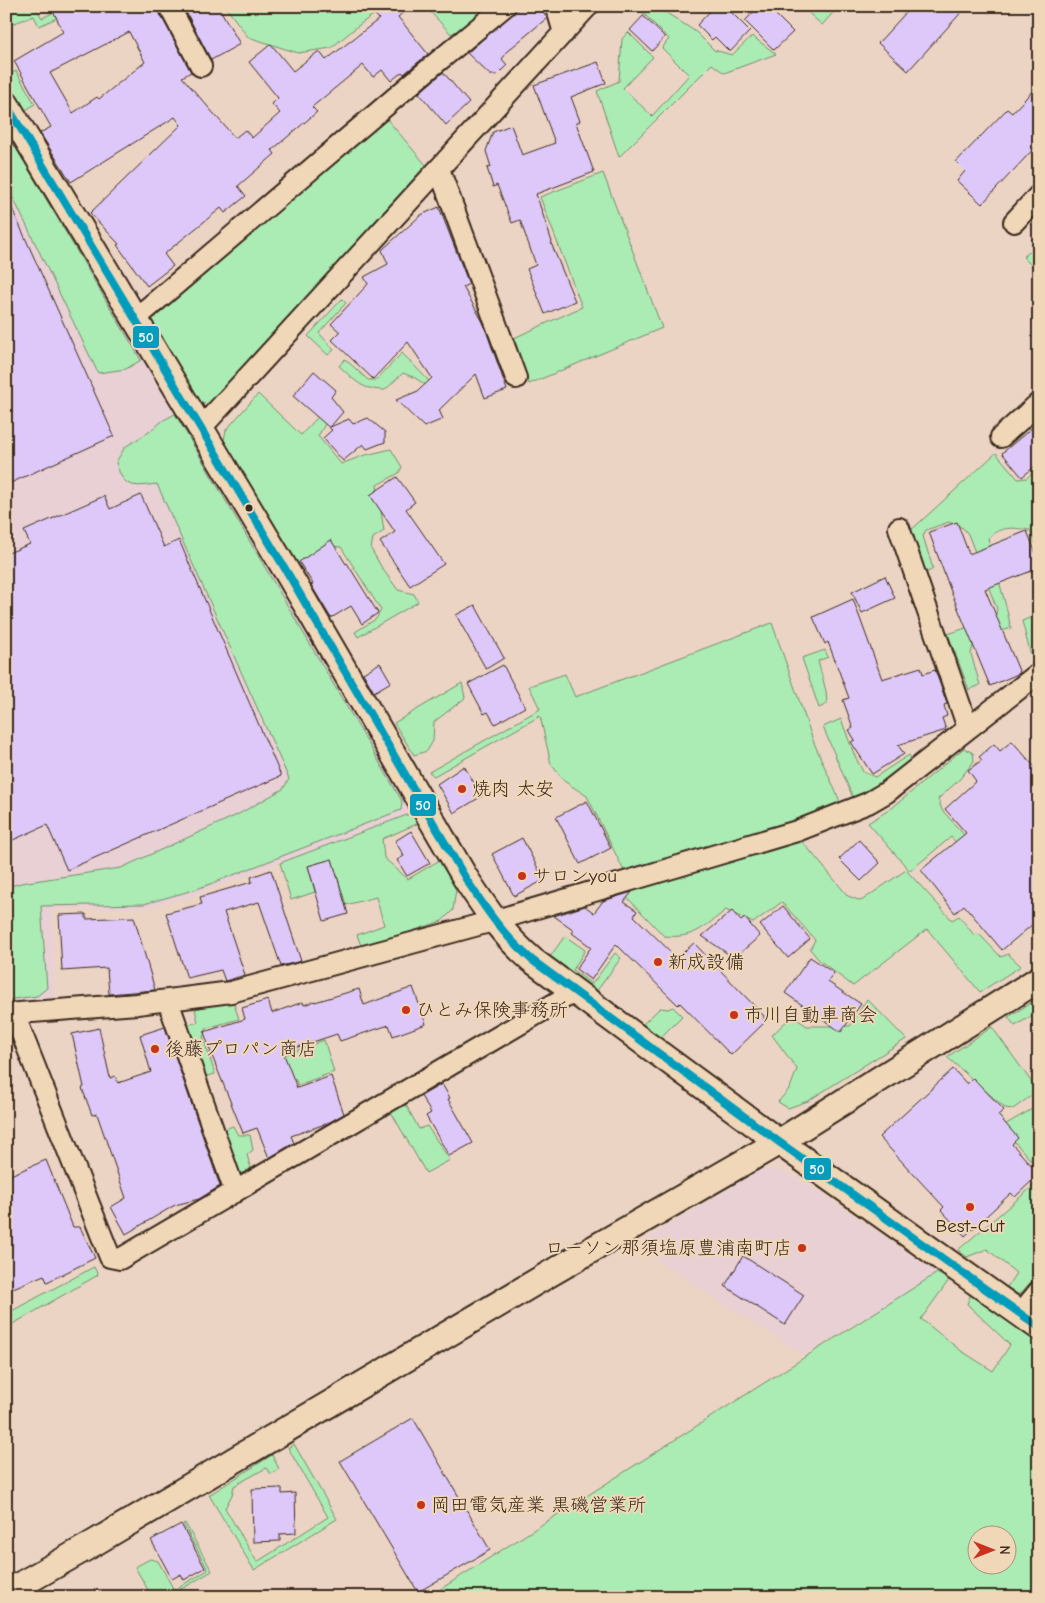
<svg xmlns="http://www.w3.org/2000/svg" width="1045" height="1603" viewBox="0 0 1045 1603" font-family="'Comic Neue','Klee One',sans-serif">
<rect width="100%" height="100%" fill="#ecd4c5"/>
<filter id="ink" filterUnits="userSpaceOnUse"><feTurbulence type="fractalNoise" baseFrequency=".02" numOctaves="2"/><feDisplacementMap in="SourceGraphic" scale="10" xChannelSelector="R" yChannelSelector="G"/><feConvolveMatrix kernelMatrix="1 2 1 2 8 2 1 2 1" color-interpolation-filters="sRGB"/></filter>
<g filter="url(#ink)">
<path fill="#e8d0d5" d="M6 124 193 434 415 812 192 896 146 908 52 909 55 999 6 1004Z
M765 1169 776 1170 797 1177 937 1273 804 1355 653 1257 643 1241 753 1173Z"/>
<path fill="#abecb4" stroke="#738b69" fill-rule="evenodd" d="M6 6H35L42 18 67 6H83L39 26 34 16 6 26Z
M225 6H386L359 25 331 48 298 53 248 37Z
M425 6H493L470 24 451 34Z
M646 6H656L696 32 714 50 732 55 752 36 776 54 724 73 712 64 619 157 597 91 619 81 622 39 628 32 653 57 623 88 652 116 689 75 662 48 669 39 642 12Z
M801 6H839L822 25Z
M16 71 35 104 23 112 6 84V77Z
M386 118 426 165 210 403 201 404 148 323 150 314Z
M6 131 141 360 126 369 98 373 6 183Z
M603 173 662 328 529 384 514 338 582 307 540 197Z
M1033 249 1039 254V273L1023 257Z
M342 299 346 303 319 333 334 350 328 355 308 336Z
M402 353 431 383 426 385 415 378 403 373 385 390C361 390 356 381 339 366L345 359 368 380H376Z
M258 394 301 435 333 401 334 409 318 436 341 464 362 456 391 449 402 467 399 473 377 485 384 531 373 538 371 549 382 568 398 590 414 594 418 602 358 637 355 632 376 619 381 610 341 547 330 546 295 566 223 445 226 430Z
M175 414 402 801 401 810 197 889 144 904 41 906 47 988 37 996 6 1000V887L21 883 121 868 237 815 283 789 289 779 157 484C133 487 123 489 116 462L125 447 152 430 162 421Z
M996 453 1018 479 1027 478 1039 466V553L1030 530C1013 528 1002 525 988 538 994 569 1005 597 1011 628L974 641 971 654 980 685 969 690 948 634 995 618 997 609 968 534 963 528 949 522 926 530 923 536 933 569 924 574 909 532Z
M1039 614V660H1038L1030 652 1022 621Z
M772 623 814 743 839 799 837 809 631 875 623 869 587 796 564 781 551 764 540 716 434 776 429 772 540 709 529 686 565 674 575 697Z
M825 650 828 657 818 661 826 691 827 704 819 708 802 658Z
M462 683 465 698 434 722 433 741 427 751 414 755 394 723Z
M841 719 854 754 863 772 875 777 909 755 913 761 883 787 854 800 823 727Z
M964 748 973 753 974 761 959 780 938 799 942 810 973 845 977 866 951 837 910 871 868 823 892 808Z
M415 812 419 823 382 839 384 858 408 879 440 860 453 881 456 889 453 910 442 921 362 948 357 935 384 925 376 897 346 905 332 859 308 866 315 892 291 900 280 863Z
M801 840 848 896 861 901 906 870 952 920 959 916 974 935 979 934 1001 957 1008 954 1021 966 980 992 927 929 853 986 819 960 810 949 815 940 782 902 753 923 726 910C704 927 694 939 664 936L622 892Z
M565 936 585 950 573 970 592 984 615 953 621 958 596 992 549 958Z
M1039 998V1011L1015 1026 1008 1017Z
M867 999 906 1039 808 1101 788 1108 778 1102 790 1088 797 1069 772 1035 792 1016 807 1026H850Z
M233 1001 239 1019 207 1028 203 1037 215 1074 200 1078 183 1026 198 1022 195 1009Z
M673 1007 682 1016 659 1039 642 1025 660 1008 668 1009Z
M992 1027 1038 1091 1013 1109 1005 1108 947 1057Z
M324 1040 334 1072 298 1085 295 1079 273 1087 264 1063Z
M406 1105 419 1129 427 1126 450 1160 426 1173 391 1112Z
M1039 1105V1169L1001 1127Z
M233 1126 238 1135H250L253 1150 247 1155 251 1168 238 1176 222 1130Z
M1039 1181V1273L1019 1295 1007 1287 1016 1273 987 1249 967 1257 958 1250Z
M94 1267 98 1275 6 1328V1314Z
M937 1273 949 1280 921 1319 960 1350 993 1371 1010 1345 967 1304 971 1293 1039 1341V1597H428ZM978 1536H1008V1566H978Z
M294 1444 337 1519 254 1570 209 1495 272 1455 279 1469 271 1474 266 1468 234 1486 232 1495 225 1508 257 1562 328 1517 288 1448Z
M185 1523 212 1571 168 1597H152L135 1567 150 1559 158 1561 174 1590 208 1570 183 1524Z"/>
<path fill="#dec8f9" stroke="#3b2a1e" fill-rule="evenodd" d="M51 6H157L159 12 191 72 182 77 235 138 245 130 252 138 280 113 272 104 278 98 249 62 271 44 293 71 319 51 326 60 379 19 368 6H410L398 17 428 54 404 74 402 72 391 81 382 70 373 77 363 65 312 107 317 112 272 150 275 154 238 186 246 196 225 213 221 208 164 254 173 266 147 286 117 245 119 244 90 213 181 125 175 117 71 182 40 133 51 127 14 61 63 32ZM129 32 145 62 99 99 97 97 73 113 50 73Z
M183 6H218L240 44 211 60Z
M521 6H540L547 18 505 53 506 54 502 59 507 65 497 75H490L467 53Z
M715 6H725L750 31 730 52 715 37 712 40 697 25Z
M759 6H767L793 32 774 50 745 21Z
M912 6H967L908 71 878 43Z
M643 16 665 37 652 51 630 30Z
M598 62 606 83 571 97 580 121 576 123 594 172 536 194 552 242 551 243 575 301 545 314 527 269 536 265 520 220 512 223 497 185 493 187 487 168 491 167 486 151 493 132 511 125 522 155 555 143 534 85Z
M443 72 469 103 446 125 419 93Z
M1039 84V143L982 204 957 181 965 171 956 162 1007 109 1012 113Z
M6 195 114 436 6 485Z
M439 207 469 284 463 287 483 322 507 390 485 398 476 374 439 410 443 419 424 427 396 400 418 391 432 378 408 342 373 379 332 340 340 332 331 324 368 284 364 277 388 264 382 250 421 215Z
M314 371 336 390 331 397 343 412 330 427 349 419 353 424 368 418 385 432V442L367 449 363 444 343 461 323 438 332 430 293 396Z
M1039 422V463L1022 477 1002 453Z
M397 477 415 502 406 509 444 564 410 586 380 542 395 532 370 495Z
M141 495 164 547 179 540 281 776 67 870 47 825 6 843V554L30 544 24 531 104 496 110 509Z
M957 522 969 554 1027 531 1039 561V568L985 589 1020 673 990 686 950 589 929 532Z
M331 540 346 564 347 563 378 613 362 624 351 606 331 618 311 585 313 584 299 562Z
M885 576 895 598 862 613 852 592Z
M853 599 882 679 921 667 923 674 935 670 947 704 944 705 947 716 942 718 946 730 898 745 904 754 872 774 851 742 855 740 849 730 853 728 843 700 849 698 828 642 825 644 813 617Z
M475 605 504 658 486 669 456 615Z
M380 663 391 682 374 692 363 673Z
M503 665 525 707 495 724 488 712 484 714 468 684Z
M1012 741 1039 772V919L1002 950 964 905 955 913 921 870 966 833 945 809 976 781 968 770 982 760 979 757 994 744 1000 751Z
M464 766 482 796 454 813 437 784Z
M587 801 611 848 580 864 556 817Z
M411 831 430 863 407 876 397 860 404 856 395 841Z
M522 838 544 880 514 896 492 854Z
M859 840 880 863 861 881 839 859Z
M332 859 348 914 324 921 308 866Z
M271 870 301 961 281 966 259 902 224 912 245 975 225 981 221 970 187 978 166 913 202 904 200 897 252 882 251 877Z
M632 892 624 902 637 911 634 916 677 958 694 943 764 1016V1023L731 1055 680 1003 678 1005 616 944 591 980 576 969 591 947 572 933 574 930 554 916 585 906 594 913 603 901Z
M783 906 810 939 788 958 760 925Z
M732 911 741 921 745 918 760 936 734 958 702 936Z
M86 914V919L134 917 155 990 109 994 107 968 62 971 59 915Z
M810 957 834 973 828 982 861 1004 841 1032 785 993Z
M413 987 426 1024 393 1036 389 1025 340 1041 337 1034 283 1052 297 1088 331 1076 344 1114 328 1123 291 1136 294 1143 269 1158 257 1128 243 1133 212 1056 204 1032 245 1019 242 1008 268 1000 272 1013 303 1002 304 1005 315 1001V1002L359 989 364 1005Z
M165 1027 220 1186 199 1199 175 1205 126 1234 111 1207 126 1198 97 1114 92 1115 82 1088 84 1087 72 1034 99 1028 110 1078 115 1076 118 1083 151 1072 140 1035Z
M953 1069 967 1084 973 1078 1004 1110 998 1115 1018 1138 1012 1144 1039 1174 1015 1197 1011 1193 965 1236 941 1210 944 1207 879 1137Z
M442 1084 450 1098 448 1099 473 1143 449 1156 426 1116 431 1113 421 1096Z
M46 1160 73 1227H80L95 1258 47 1282 44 1275 6 1291V1177Z
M743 1256 804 1295 785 1325 725 1286Z
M413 1418 490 1550 418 1592 340 1461Z
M282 1488V1494L295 1493 296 1533 280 1534V1541L253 1542 252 1489Z
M181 1524 205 1568 184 1580 181 1574 172 1579 151 1540Z"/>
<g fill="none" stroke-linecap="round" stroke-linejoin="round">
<g stroke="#3b2a1e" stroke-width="24">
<path id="minor" d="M169 6 201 66
M556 6 564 33
M439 169 516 378
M1014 222 1039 195
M135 319 430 68 505 6
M201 428 588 6
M1001 437 1039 403
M899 528 968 728
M168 1001 235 1192
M6 1014 137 1004 231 992 493 921 797 831 868 803 887 792 1039 673
M14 1014 110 1257 120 1259 576 991
M1020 1314 1039 1291"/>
</g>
<g stroke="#3b2a1e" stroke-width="29">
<path id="tertiary" d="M6 104 290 577 466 879C488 912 502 934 532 960L779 1142 1039 1327
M6 1593 89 1546 551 1273 779 1142 1039 979"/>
</g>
<use href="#minor" stroke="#f0d7b8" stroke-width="20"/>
<use href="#tertiary" stroke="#f0d7b8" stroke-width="25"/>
<g stroke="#f0d7b8" stroke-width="11">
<path id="bus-1" d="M6 104 290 577 466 879C488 912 502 934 532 960L779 1142 1039 1327"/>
</g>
<use href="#bus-1" stroke="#069cbc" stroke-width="8"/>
</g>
</g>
<circle fill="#3b2a1e" stroke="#f0d7b8" stroke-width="2" cx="249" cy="508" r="4.5"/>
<g fill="#c8321e" stroke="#f0d7b8" stroke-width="2">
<circle cx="462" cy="789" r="5"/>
<circle cx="522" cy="876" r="5"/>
<circle cx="658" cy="962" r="5"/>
<circle cx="406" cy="1010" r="5"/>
<circle cx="734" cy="1015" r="5"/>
<circle cx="155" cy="1049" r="5"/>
<circle cx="970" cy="1207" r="5"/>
<circle cx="802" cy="1248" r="5"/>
<circle cx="421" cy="1505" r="5"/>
</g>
<g text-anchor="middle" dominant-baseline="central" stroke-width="4" stroke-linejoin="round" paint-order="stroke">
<g font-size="19" fill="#3b2a1e" stroke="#f0d7b8" text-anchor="start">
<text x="472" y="789">焼肉 太安</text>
<text x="532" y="876">サロンyou</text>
<text x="668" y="962">新成設備</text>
<text x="416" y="1010">ひとみ保険事務所</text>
<text x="744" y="1015">市川自動車商会</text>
<text x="165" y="1049">後藤プロパン商店</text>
<text x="970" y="1226" text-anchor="middle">Best-Cut</text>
<text x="792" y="1248" text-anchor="end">ローソン那須塩原豊浦南町店</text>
<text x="431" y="1505">岡田電気産業 黒磯営業所</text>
</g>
</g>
<g stroke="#f0d7b8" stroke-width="2">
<rect x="132" y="325" width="28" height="24" rx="5" fill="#069cbc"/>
<rect x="409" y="793" width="28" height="24" rx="5" fill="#069cbc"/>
<rect x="803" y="1157" width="29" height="24" rx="5" fill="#069cbc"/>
</g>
<g font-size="14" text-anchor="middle" font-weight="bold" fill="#fff">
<text x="146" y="342">50</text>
<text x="423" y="810">50</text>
<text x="817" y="1174">50</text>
</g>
<rect width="1045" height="1603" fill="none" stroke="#f0d7b8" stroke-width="25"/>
<rect x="12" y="12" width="1020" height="1578" fill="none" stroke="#3b2a1e" stroke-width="2" filter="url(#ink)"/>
<g transform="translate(992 1550) rotate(90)"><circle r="24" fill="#f0d7b8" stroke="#a8927a"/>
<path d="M0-4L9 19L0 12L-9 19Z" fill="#c8321e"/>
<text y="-8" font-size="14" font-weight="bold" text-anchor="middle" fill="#3b2a1e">N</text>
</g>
</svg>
